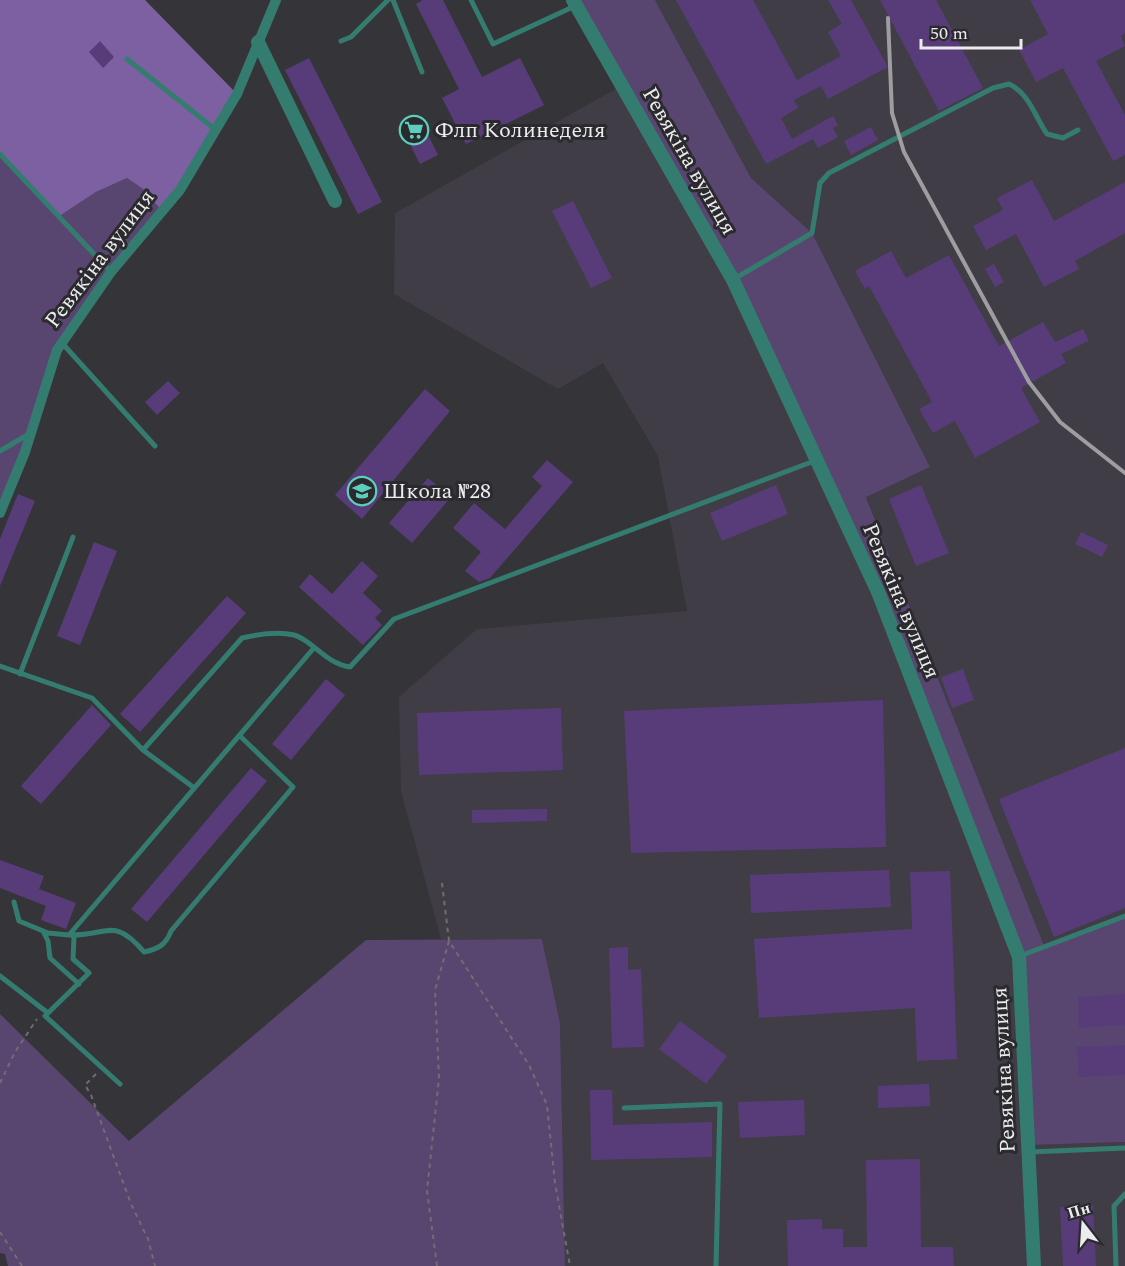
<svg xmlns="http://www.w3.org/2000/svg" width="1125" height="1266" viewBox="0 0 1125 1266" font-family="Spectral,serif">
<rect width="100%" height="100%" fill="#353438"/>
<path fill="#403d46" d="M655 0H1125V916L1044 947 866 496 930 467 812 233 751 178Z
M621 86 733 280 878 592 1019 957 1030 1145 1125 1142V1266H565L560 1023 542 939H441L401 791 399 697 477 629 687 611 658 456 603 363 558 389 394 294 395 213Z"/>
<path fill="#584671" d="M573 0H655L751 178 812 233 930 467 866 497 1044 946 1125 916V1142L1030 1145 1019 957 878 592 733 280Z
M0 154 58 217 96 192 127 178 143 189 162 211 57 350 0 512Z
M542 939 560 1023 565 1266H8L5 1254 0 1253V1014L129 1141 366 940Z"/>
<path fill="#7d60a2" d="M0 0H145L237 94 162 211 143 189 127 178 96 192 58 217 0 154Z"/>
<path fill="#583c7a" d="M423 0H443L482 77 520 58 544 105 466 144 442 98 459 89 416 4Z
M676 0H753L797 80 841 56 828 32 842 24 828 0H851L888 67 828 99 821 86 794 100 798 108 781 118 792 139 833 116 838 125 833 128 838 137 818 148 813 139 766 164Z
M880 0H936L983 88 939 111Z
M1030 0H1125V33L1121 36 1125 46 1096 61 1125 115V155L1113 161 1063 68 1036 82 1019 50 1048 34Z
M100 41 114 57 103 68 89 52Z
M309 58 382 202 358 214 285 70Z
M421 120 438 155 420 164 402 129Z
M871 127 878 140 851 155 844 141Z
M1032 180 1054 221 1125 182V233L1075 261 1079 269 1044 287 1016 234 986 250 973 226 1003 210 997 198Z
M573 201 612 278 591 288 552 211Z
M891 251 906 278 949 255 999 346 1043 322 1055 342 1083 329 1089 341 1061 354 1066 363 1021 388 1040 422 975 458 955 421 933 433 919 409 932 402 869 286 865 289 855 271Z
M994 264 1004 282 995 287 985 269Z
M168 381 180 393 157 415 145 402Z
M425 389 450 411 362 519 335 495Z
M547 460 573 482 490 578 479 582 465 571 481 552 453 528 474 503 505 529 542 486 532 477Z
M428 478 451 497 412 543 389 523Z
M776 485 788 514 722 541 710 513Z
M921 485 949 553 916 566 889 499Z
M18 494 35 501 0 586V539Z
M1081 532 1108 545 1102 557 1075 544Z
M94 542 117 551 80 645 57 636Z
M362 561 378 576 363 593 382 611 375 618 382 625 363 645 299 587 310 574 332 594Z
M227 596 246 613 140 732 120 714Z
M963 669 974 700 952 708 941 677Z
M326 679 345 695 291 760 272 744Z
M883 700 886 847 631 853 624 711Z
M92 705 111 725 41 804 21 786Z
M561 708 563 770 419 775 417 713Z
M1125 748V908L1054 937 999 799Z
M251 768 267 781 147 922 131 909Z
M547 809V821L472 823V810Z
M0 860 44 876 39 889 76 903 66 929 41 920 46 906 0 888Z
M889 870 891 907 751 913 750 875Z
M950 871 957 1059 917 1061 915 1008 759 1018 754 939 912 929 910 872Z
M628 947V970L641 969 644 1047 612 1048 609 948Z
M1125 994V1025L1079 1028 1078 997Z
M680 1021 727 1056 706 1084 659 1049Z
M1125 1045V1075L1079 1077 1077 1047Z
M929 1084 930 1106 878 1108V1086Z
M590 1090H612L613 1125 712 1122V1157L591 1160Z
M804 1100 805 1135 740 1138 738 1102Z
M920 1159 921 1247H953L954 1266H788L787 1220 822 1219V1229H843V1247H867L866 1160Z
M1093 1205 1096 1266H1063L1060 1207Z"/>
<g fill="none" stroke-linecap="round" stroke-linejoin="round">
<path stroke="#6f6e71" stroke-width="2" stroke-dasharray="4.5 4.5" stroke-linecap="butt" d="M442 883 449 941 529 1065 547 1105 555 1183 570 1266
M96 1074 85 1085 91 1095 131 1204 148 1239 155 1266
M0 1083 15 1052 37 1019
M0 1232 22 1266
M437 1266 427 1191 439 1078 435 990 449 941"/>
<path stroke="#357c70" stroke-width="5" d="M393 0 422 72
M471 0 493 44 575 6
M341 41 351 37 388 0
M127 59 216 130
M0 154 111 272
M734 279 812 233 820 183 829 173 993 88 1009 84C1029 93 1035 117 1047 134L1063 138 1078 130
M62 343 155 446
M0 451 29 434
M0 666 92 698 143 750 193 787
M20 674 73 537
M143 750 242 638C259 634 277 631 294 635 311 639 326 664 350 667L394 619 817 460
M14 902 19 921 48 933 69 935 313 649
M43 931 48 941 50 958 79 984
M69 935C107 936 114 916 144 952 158 949 166 945 171 931L293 787 240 736
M74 936 73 959 89 973 45 1016 120 1084
M1020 956 1125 916
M0 976 48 1013
M624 1108 720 1104 716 1266
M1030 1152 1125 1148
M1116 1266 1114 1206 1125 1194"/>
<path stroke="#357c70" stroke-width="10" d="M0 513 25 452 57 350 111 272 180 190 237 94 276 0"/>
<path stroke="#357c70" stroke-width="14" d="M573 0 733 280 878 592 1019 957 1034 1266
M258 42 335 201"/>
<path stroke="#9e9da0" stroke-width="4" d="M888 18 892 113 904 152 1029 382 1060 422 1125 473"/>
</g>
<defs>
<g id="supermarket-ring" transform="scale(1.5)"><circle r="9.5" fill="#2b2a2e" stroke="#5ccebb" stroke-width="1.5"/><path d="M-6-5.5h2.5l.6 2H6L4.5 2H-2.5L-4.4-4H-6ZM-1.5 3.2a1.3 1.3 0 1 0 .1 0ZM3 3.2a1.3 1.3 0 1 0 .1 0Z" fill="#5ccebb"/></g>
<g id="school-ring" transform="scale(1.5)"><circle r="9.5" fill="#2b2a2e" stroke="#5ccebb" stroke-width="1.5"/><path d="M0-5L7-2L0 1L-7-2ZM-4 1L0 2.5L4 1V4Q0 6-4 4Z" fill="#5ccebb"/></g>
</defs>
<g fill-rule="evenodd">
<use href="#supermarket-ring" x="414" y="130"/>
<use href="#school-ring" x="362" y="491"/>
</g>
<g text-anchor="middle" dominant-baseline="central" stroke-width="6" stroke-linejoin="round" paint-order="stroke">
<g font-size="22" fill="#ecebee" stroke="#2b2a2e" text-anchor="start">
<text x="435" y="130">Флп Колинеделя</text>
<text x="383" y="491">Школа №28</text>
</g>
<g font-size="22" fill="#ecebee" stroke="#2b2a2e">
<text transform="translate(689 161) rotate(60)">Ревякіна вулиця</text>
<text transform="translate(100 259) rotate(-53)">Ревякіна вулиця</text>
<text transform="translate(901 601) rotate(67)">Ревякіна вулиця</text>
<text transform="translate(1004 1070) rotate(-93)">Ревякіна вулиця</text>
</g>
</g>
<g transform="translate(1083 1224) rotate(343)" stroke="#2b2a2e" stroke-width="4.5" paint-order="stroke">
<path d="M0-4.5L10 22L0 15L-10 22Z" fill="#ecebee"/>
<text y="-9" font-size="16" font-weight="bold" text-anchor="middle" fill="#ecebee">Пн</text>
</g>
<path d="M921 39v9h100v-9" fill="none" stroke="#ecebee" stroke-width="3"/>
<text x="930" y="39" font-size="18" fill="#ecebee" stroke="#2b2a2e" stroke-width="4.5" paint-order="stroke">50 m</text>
</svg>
